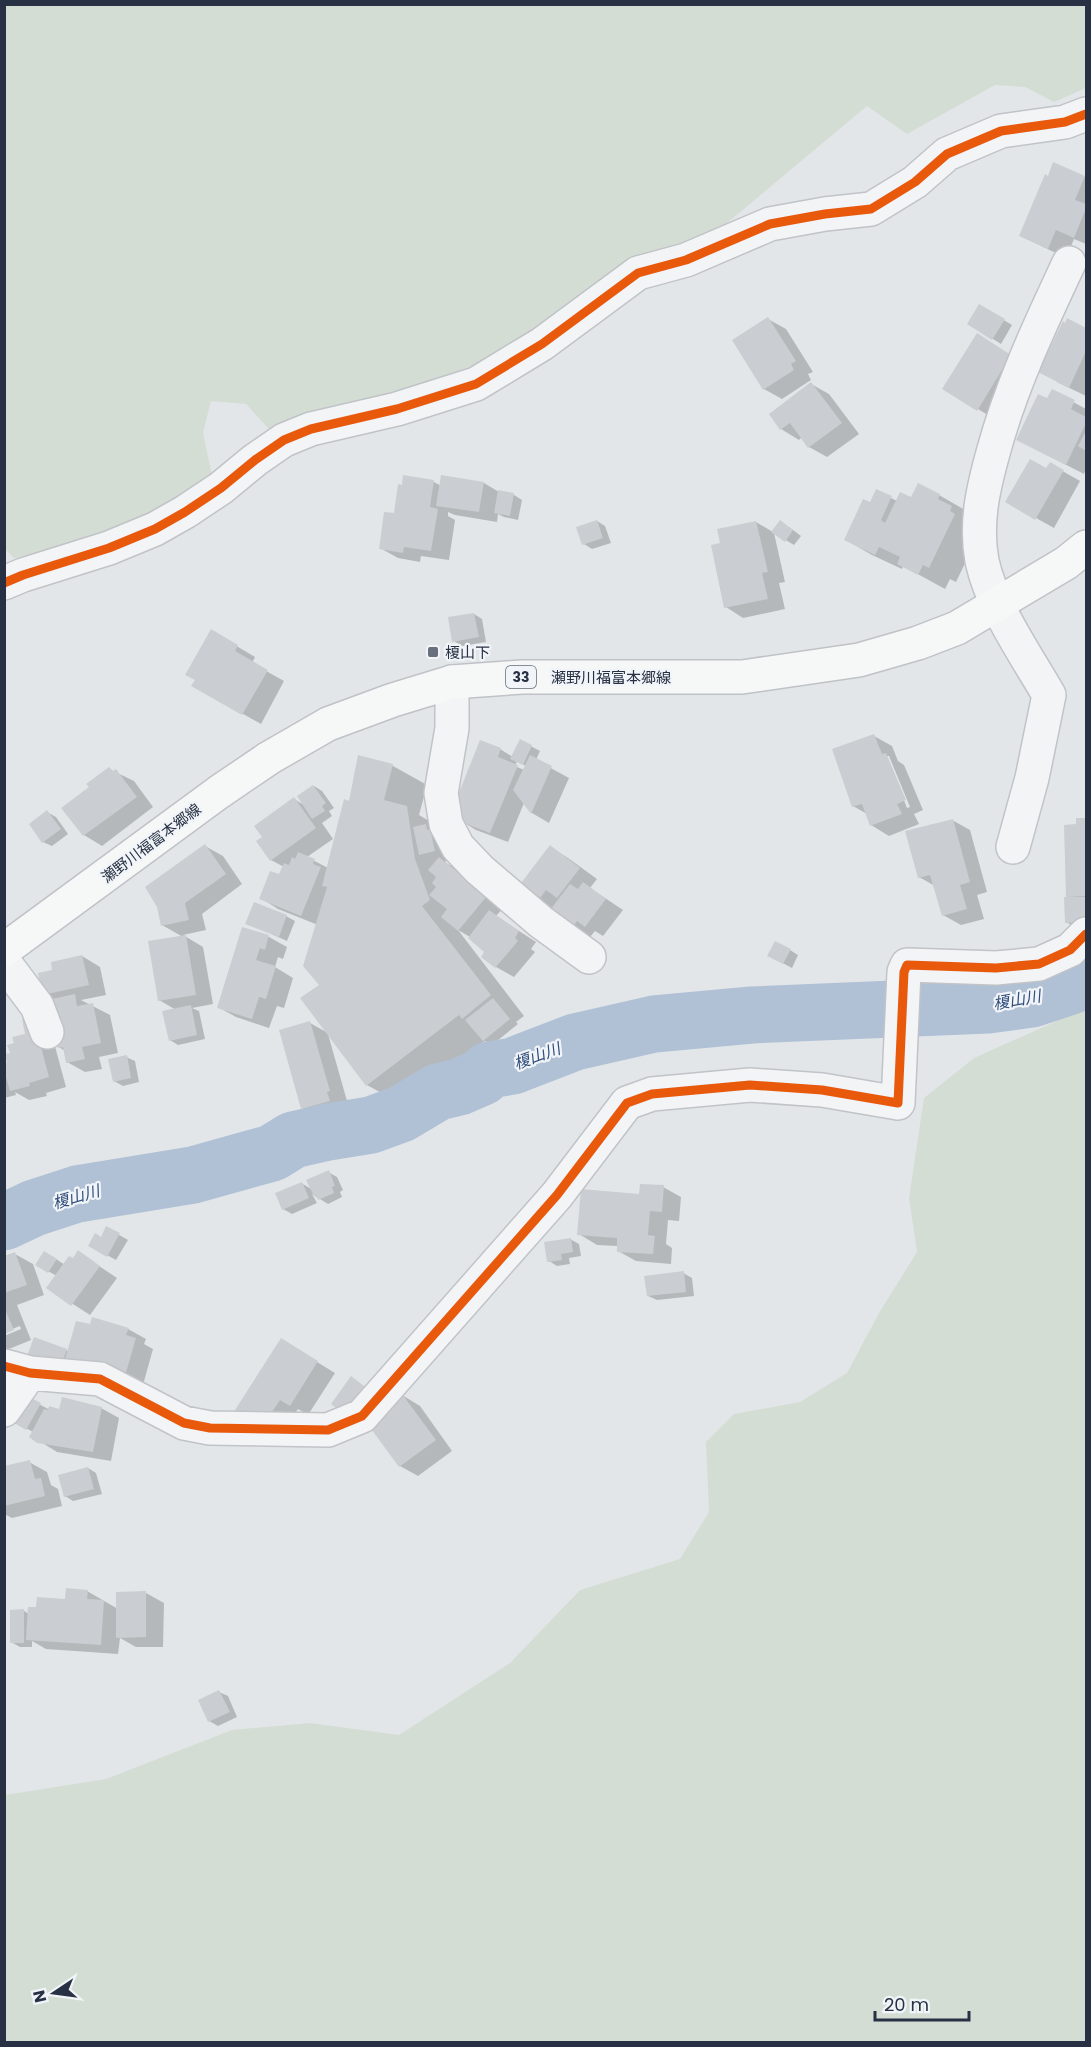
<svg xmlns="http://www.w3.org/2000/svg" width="1091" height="2047" viewBox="0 0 1091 2047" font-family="Poppins,'Noto Sans JP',sans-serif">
<rect width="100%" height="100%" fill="#e3e6e9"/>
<path fill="#d3ddd4" d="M4 5H1086V88L1054 102 1025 87 995 85 907 134 867 106 726 224 622 268 537 331 490 358 419 388 270 430 246 404 211 401 203 433 213 480 176 498 132 526 82 542 14 558 4 548Z
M1086 1008V2042H5V1795L106 1779 232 1730 310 1723 399 1735 510 1663 580 1590 680 1559 709 1512 706 1442 734 1414 800 1402 847 1373 879 1313 917 1252 909 1198 924 1098 974 1058Z"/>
<path fill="#0003" fill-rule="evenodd" d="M1054 164 1086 178V244L1074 239 1066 258 1021 236Z
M980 306 1012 325 1001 344 969 324Z
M768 319 786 329 813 372 808 374 811 380 782 399 764 389Z
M1068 320 1086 329V396L1057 382Z
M977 335 1028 367 996 420 945 389Z
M811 384 829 394 859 434 827 457 809 447 802 437 799 440 781 429 771 415Z
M1053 391 1086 409V469L1084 474 1035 449 1048 400Z
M1050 464 1080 481 1054 528 1007 502 1047 470Z
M405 477 434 482 441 486 484 483 499 492 514 495 522 500 518 520 504 517 498 514 497 522 455 515 448 512V516L455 520 449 560 421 556 420 562 398 558 380 548 395 515Z
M877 491 897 501 939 495 965 510 981 530 956 582 950 579 945 589 903 566 902 569 872 555 846 540 871 504Z
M597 521 605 526 611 543 592 549 584 544Z
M756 522 773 532 789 527 801 536 794 545 774 533 785 582 779 583 785 609 743 618 726 607 722 544Z
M474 614 482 619 486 642 462 646 454 641Z
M211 631 255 657 252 663 284 681 261 724 193 686 197 680Z
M874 736 892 746 898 761 904 765 923 810 914 814 919 824 889 836 871 825 867 814 853 806ZM886 756H889L910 807 907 808Z
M521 741 540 751 536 760 569 778 549 823 532 813 524 803 508 842 476 830 458 819 500 749 513 757ZM517 761 526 766 524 770 515 766Z
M360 757 393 766 427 785 419 815 441 828 446 863 457 869 504 907 496 916 536 942 531 949 535 952 514 977 496 967 486 952 470 937 458 930 524 1016 516 1022 518 1024 492 1045 485 1041 401 1104 367 1085 328 1034 347 1101 344 1102 347 1110 320 1118 302 1108 310 1023 328 1033 321 985 318 925 278 909 261 898 280 876 284 867 271 860 264 837 294 799 304 805 314 786 322 791 334 808 329 811 332 816 322 823 333 839 307 857 328 868 350 803Z
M109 769 134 781 153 807 102 846 84 835 63 808 91 787Z
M47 812 56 817 68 834 52 846 43 842Z
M952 820 970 830 987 892 977 895 984 919 961 925 943 915 935 886 919 877Z
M1078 820H1086V927H1075L1066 922 1073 899 1068 896Z
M205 846 223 856 242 884 202 914 206 930 183 935 203 947 213 1004 192 1008 199 1011 205 1039 178 1045 170 1040 176 1010 159 1000 183 937 162 925Z
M550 847 568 858 597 879 590 888 623 910 603 936 595 931 585 943 553 909 538 900Z
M286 916 295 921 287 941 247 923Z
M243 929 269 937 287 947 283 959 278 957 275 967 293 978 284 1008 277 1006 269 1028 236 1017 218 1007Z
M790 950 798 955 792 968 777 960Z
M82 956 100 967 106 995 81 1000 110 1015 118 1053 99 1057 102 1069 85 1072 67 1062 65 1051 59 1047 54 1000 43 994 54 971Z
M50 1028 66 1087 46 1093 47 1096 29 1100 15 1092 16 1095 4 1098V1073L7 1075Z
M126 1057 135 1061 139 1082 123 1086 114 1081Z
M328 1172 337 1177 343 1190 340 1192 342 1197 328 1204 312 1194 317 1203 292 1214 283 1209 301 1183 313 1190Z
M663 1187 681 1197 679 1221 668 1220 666 1244 672 1248 671 1264 636 1261 618 1251V1246L597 1245 579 1234 641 1195Z
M107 1228 128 1240 116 1260 90 1246 101 1239Z
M570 1239 579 1244 581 1256 569 1258 570 1264 557 1266 549 1261Z
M78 1252 117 1278 90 1315 48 1288 57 1276 37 1265 53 1257 65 1265 73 1260Z
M15 1254 33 1264 44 1295 17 1305 31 1340 4 1351V1336L21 1329 20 1326 4 1332V1258Z
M683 1273 692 1278 694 1296 657 1300 648 1296Z
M128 1329 146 1339 144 1344 153 1349 143 1385 52 1363 66 1350 69 1352Z
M281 1340 335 1373 308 1415 298 1409 283 1431 268 1429Z
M402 1395 420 1406 452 1451 418 1476 400 1466Z
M26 1397 50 1410 61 1411 101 1408 119 1418 111 1461 57 1452 31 1436 33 1432 13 1421Z
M29 1462 47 1472 51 1485 58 1489 62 1506 12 1518 4 1514V1468Z
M88 1468 96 1473 102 1494 73 1501 65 1496Z
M87 1591 118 1609 146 1593 164 1603 163 1647H136L120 1638 118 1654 46 1649 32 1641V1647H20L11 1642 24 1611 29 1614 37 1609 66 1600Z
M219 1692 228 1696 237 1717 218 1726 209 1721Z"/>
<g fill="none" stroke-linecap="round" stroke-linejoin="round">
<path stroke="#b0c1d5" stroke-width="57" d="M4 1222 34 1208 77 1194 193 1175 272 1153 293 1140 328 1132 371 1125 401 1114 438 1092 459 1087 482 1077 489 1070 513 1066 575 1042 654 1024 752 1015 988 1005 1032 999 1071 986 1086 974"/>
</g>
<path fill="#cacdd1" d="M1053 162 1085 176 1075 200 1086 204V208L1074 238 1056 230 1048 249 1019 236 1045 174 1048 176Z
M979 304 1005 319 992 340 967 324Z
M768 317 796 361 791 364 794 370 763 390 732 340Z
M1067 318 1086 328V351L1069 388 1038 372 1063 321 1065 323Z
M977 333 1011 355 977 411 942 389Z
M811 382 842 423 808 448 790 423 780 430 769 414Z
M1052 389 1075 400 1071 409 1086 417V423L1066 465 1016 440 1038 394 1047 398Z
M1086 431V451L1078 446Z
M1030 459 1046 468 1050 462 1064 470 1035 520 1005 502Z
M403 475 434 480 430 507 438 509 431 551 404 547 403 553 379 549 384 512 394 513 398 484 402 485Z
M441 475 484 482 479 512 436 506Z
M918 483 940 494 938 499 952 506 950 511 955 514 929 568 923 565 918 575 897 564 900 557 879 547 875 555 844 540 863 499 870 502 876 489 892 496 881 520 885 523 900 492 911 497Z
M498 490 514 493 510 516 494 513Z
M597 520 603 538 582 545 576 527Z
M780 520 793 530 785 542 771 532Z
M756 521 768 572 762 573 768 599 724 608 711 545 720 543 717 529Z
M474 613 479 637 452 642 448 617Z
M211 629 238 645 235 651 268 670 242 715 191 686 195 680 185 675Z
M874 734 882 754 886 753 906 800 897 804 902 814 870 826 862 804 852 807 832 749Z
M520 739 532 745 523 765 510 759Z
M480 740 501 748 498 757 518 765 490 833 456 820 461 808 454 805Z
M358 755 393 764 384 800 407 806 415 859 430 900 422 906 491 995 462 1019 459 1015 366 1086 300 998 319 985 303 966 327 887 322 886 344 799 349 801Z
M530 755 552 766 531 814 513 790Z
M109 767 113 771 116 769 137 797 83 836 61 808 89 787 86 784Z
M313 785 326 803 322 806 325 811 312 819 297 796Z
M294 797 316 828 270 861 256 841 262 837 254 826Z
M47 810 61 829 42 843 29 824Z
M1076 818H1086V896L1068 897H1086V922L1065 923 1064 897H1066L1064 825 1076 824Z
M953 819 970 882 960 885 967 909 942 916 930 875 918 878 905 831Z
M426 824 427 830 430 829 435 851 419 855 413 827Z
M205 844 226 874 185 903 189 920 161 926 157 907 145 887Z
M550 845 580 868 557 898 546 890 537 902 518 887Z
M298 852 315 859 313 864 321 867 301 916 259 899 270 871 279 874 284 863 289 865 292 857 295 859Z
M439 857 487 896 458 931 441 917 447 909 429 895 436 887 432 883 436 877 428 870Z
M583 882 606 899 585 927 577 921 567 935 544 918 570 884 578 889Z
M254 902 287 915 279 937 245 924Z
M489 910 519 931 515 938 518 941 495 968 481 957 484 952 468 938Z
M242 927 269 935 265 950 260 948 256 960 276 966 266 999 259 997 252 1019 217 1008Z
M186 935 196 995 158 1001 148 941Z
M775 941 791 949 783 964 767 956Z
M82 955 89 985 42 995 38 973 52 970 51 962Z
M75 994 77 1006 93 1003 101 1043 82 1047 85 1059 66 1063 63 1047 58 1048 47 1000Z
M493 998 510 1019 483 1041 465 1020Z
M191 1005 197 1035 169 1041 162 1011Z
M33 1016 49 1077 29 1083 30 1086 10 1091 4 1070V1063H7L5 1054 10 1053 7 1045 14 1043 12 1037 25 1034 22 1019Z
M310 1021 330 1091 327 1092 330 1101 301 1109 279 1030Z
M127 1055 131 1078 113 1082 108 1059Z
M329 1170 335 1186 332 1187 334 1193 318 1200 316 1195 314 1196 306 1180Z
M302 1182 309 1198 282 1210 275 1193Z
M640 1184 664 1185 662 1212 650 1211 648 1235 655 1236 653 1254 617 1252V1238L577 1235 581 1189 639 1194Z
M106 1226 120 1233 107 1257 88 1246 95 1233 101 1237Z
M571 1238 573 1252 561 1254 562 1260 547 1262 544 1242Z
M78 1250 100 1266 71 1306 46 1288 69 1256 73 1258Z
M44 1251 57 1259 48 1273 35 1265Z
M15 1252 27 1285 4 1293V1256Z
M684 1271 686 1292 647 1296 644 1276Z
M4 1307 14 1330 4 1334Z
M92 1317 129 1328 126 1335 136 1338 125 1376 65 1359 76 1321 90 1324Z
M34 1337 67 1349 61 1366 26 1359Z
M281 1338 318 1361 290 1406 280 1400 265 1422 249 1419 235 1410Z
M351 1376 372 1392 348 1417 331 1404Z
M402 1394 436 1440 399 1467 369 1426Z
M25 1395 41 1403 26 1430 11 1421Z
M62 1397 102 1407 93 1452 37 1443 29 1437 44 1409 48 1410 49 1406 59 1409Z
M30 1460 35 1479 41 1478 45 1496 4 1506V1466Z
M88 1467 94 1489 64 1497 58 1475Z
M66 1588 88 1590 87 1599 104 1600 101 1645 26 1640 28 1607H36L37 1597 65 1599Z
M146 1591V1637L116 1638V1592Z
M24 1609V1643H10V1610Z
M219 1690 230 1712 208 1722 198 1700Z"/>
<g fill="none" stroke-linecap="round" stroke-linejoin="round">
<g stroke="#c0c3c7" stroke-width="36">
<path id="minor" d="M4 583 23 575 109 548 155 529 185 512 221 488 255 460 284 440 311 429 397 409 476 384 542 344 638 273 686 260 770 224 825 214 871 209 915 182 947 154 1001 131 1065 122 1086 114
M452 682V728L441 793 446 824 458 847 480 870 541 922 589 957
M1013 847 1032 778 1049 695C1026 655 992 607 982 561 975 523 983 489 993 453 1011 386 1040 325 1069 263
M4 962 37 1006 47 1032
M4 1366 30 1373 100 1379 184 1423 210 1428 328 1430 362 1416 557 1195 627 1103 652 1094 750 1085 822 1090 898 1103 904 972 907 965 996 968 1039 964 1070 950 1086 934
M4 1410 30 1373"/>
</g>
<g stroke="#bfc2c7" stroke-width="36">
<path id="major" d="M4 950 219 792 269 758 328 724 393 700 452 682 522 677H742L859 660 918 643 957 628 1066 563 1086 547"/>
</g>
<use href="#minor" stroke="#f3f4f5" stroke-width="33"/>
<use href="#major" stroke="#f6f7f7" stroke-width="33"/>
<g stroke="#f1f4f8" stroke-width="13">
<path id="cycleway" d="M4 583 23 575 109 548 155 529 185 512 221 488 255 460 284 440 311 429 397 409 476 384 542 344 638 273 686 260 770 224 825 214 871 209 915 182 947 154 1001 131 1065 122 1086 114
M4 1366 30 1373 100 1379 184 1423 210 1428 328 1430 362 1416 557 1195 627 1103 652 1094 750 1085 822 1090 898 1103 904 972 907 965 996 968 1039 964 1070 950 1086 934"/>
</g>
<use href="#cycleway" stroke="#e8590c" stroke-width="9"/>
</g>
<rect fill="#69707d" stroke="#f1f4f8" stroke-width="2" x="427" y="646" width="12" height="12" rx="3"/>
<g text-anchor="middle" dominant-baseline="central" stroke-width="4.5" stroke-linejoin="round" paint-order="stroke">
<rect fill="#f1f4f8" stroke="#646c79" stroke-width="1.5" x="506" y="666" width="30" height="22" rx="4.5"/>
<g font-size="14" font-weight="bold" fill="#283143">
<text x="521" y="677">33</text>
</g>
<g font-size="15" fill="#283143" stroke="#f1f4f8" text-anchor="start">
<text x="445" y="652">榎山下</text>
</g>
<g font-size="15" fill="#283143" stroke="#f1f4f8">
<text x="611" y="677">瀬野川福富本郷線</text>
<text transform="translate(151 843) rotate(-37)">瀬野川福富本郷線</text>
</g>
<g font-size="16" font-style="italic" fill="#304e7a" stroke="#f1f4f8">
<text transform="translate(1017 1000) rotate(-10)">榎山川</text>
<text transform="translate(537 1056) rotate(-20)">榎山川</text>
<text transform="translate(76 1197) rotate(-16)">榎山川</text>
</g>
</g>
<rect width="1091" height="2047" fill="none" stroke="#283143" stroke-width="12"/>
<g transform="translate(54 1993) rotate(257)" stroke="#f1f4f8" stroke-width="4.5" paint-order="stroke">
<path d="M0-4.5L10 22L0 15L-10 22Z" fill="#283143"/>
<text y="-9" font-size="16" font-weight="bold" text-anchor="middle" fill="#283143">N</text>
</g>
<path d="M875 2011v9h94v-9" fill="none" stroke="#283143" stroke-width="3"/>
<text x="884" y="2011" font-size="18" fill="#283143" stroke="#f1f4f8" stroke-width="4.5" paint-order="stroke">20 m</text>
</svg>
